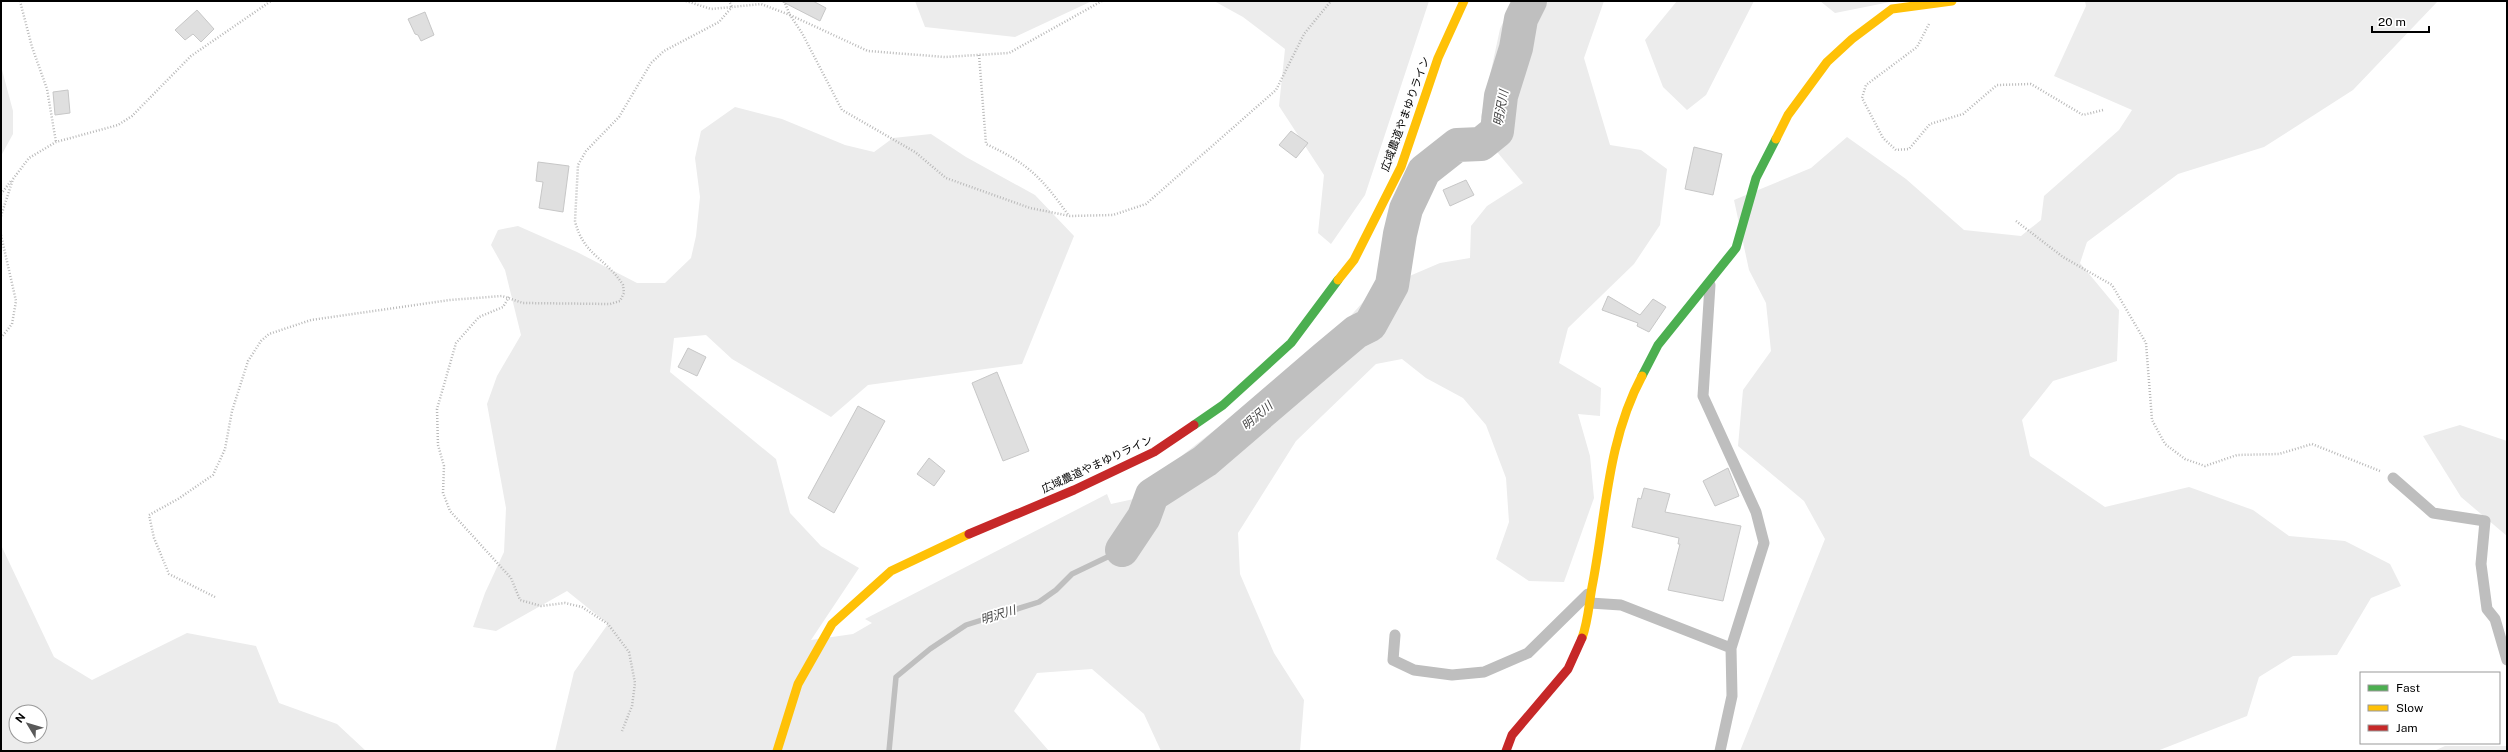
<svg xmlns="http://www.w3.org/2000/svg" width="2508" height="752" viewBox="0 0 2508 752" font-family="'Public Sans','Noto Sans JP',sans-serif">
<rect width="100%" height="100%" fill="#fff"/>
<path fill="#ececec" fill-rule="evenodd" d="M915 1H1092L1015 37 925 27Z
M1214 1H1429L1365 195 1331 244 1318 233 1324 175 1279 106 1285 49 1243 17Z
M1513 1H1604L1584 58 1610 145 1641 150 1667 169 1660 225 1634 264 1568 328 1559 363 1601 388 1600 416 1578 414 1590 456 1594 498 1564 582 1529 581 1496 559 1509 522 1506 478 1486 425 1463 398 1426 378 1402 359 1376 364 1296 441 1238 533 1240 574 1274 653 1304 700 1300 751H1161L1144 714 1092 669 1037 673 1014 711 1049 751H555L574 672 608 624 567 591 496 631 473 627 485 593 504 552 506 508 487 404 497 376 521 335 505 270 491 245 498 230 518 226 577 252 637 283H665L691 258 696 236 700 197 695 158 701 131 735 107 782 119 845 145 874 152 893 138 931 134 966 157 1035 195 1074 236 1022 364 868 385 831 417 732 359 706 335 674 338 670 372 776 459 790 513 821 546 859 568 811 640 853 634 872 623 865 619 1107 494 1111 504 1152 495 1184 454 1328 341 1372 292 1440 263 1470 258 1471 226 1487 206 1523 183 1498 153 1481 117 1500 29Z
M1677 1H1754L1706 95 1687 110 1663 87 1645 40Z
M1820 1H1895L1835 13Z
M2085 1H2438L2353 90 2264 147 2178 174 2087 242 2080 263 2119 310 2117 361 2053 381 2022 420 2030 456 2105 507 2189 487 2253 510 2289 536 2345 541 2390 564 2401 586 2371 598 2337 655 2293 656 2259 677 2247 716 2157 751H1740L1825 539 1804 501 1738 446 1743 390 1771 351 1766 303 1749 270 1734 200 1811 168 1847 137 1906 179 1964 230 2021 236 2041 220 2044 196 2119 130 2132 110 2054 76 2086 6Z
M1 66 13 111V134L1 156Z
M2460 425 2507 441V536L2461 497 2423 436Z
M1 545 54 657 92 680 187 633 256 646 279 703 337 724 366 751H1ZM16 712H40V736H16Z
M2445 746H2507V751H2434Z"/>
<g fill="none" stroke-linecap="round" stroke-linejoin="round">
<path stroke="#bfbfbf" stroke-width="5.5" d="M889 751 896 677 930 649 966 625 1039 602 1056 590 1072 574 1122 550"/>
<path stroke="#bfbfbf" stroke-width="34" d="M1122 550 1144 517 1152 495 1205 461 1325 358 1356 332 1370 325 1392 285 1400 234 1406 209 1424 171 1457 145 1481 144 1497 131 1501 96 1516 48 1521 19 1530 1"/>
</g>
<path fill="#dfdfdf" stroke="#c7c7c7" d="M781 1H813L826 8 820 21Z
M197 10 214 29 201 42 193 34 185 40 175 30Z
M425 12 434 35 421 41 418 35 415 34 408 19Z
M68 90 70 113 55 115 53 92Z
M1291 131 1308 143 1296 158 1279 145Z
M1694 147 1722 154 1713 195 1685 189Z
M538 162 569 166 563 212 539 208 543 182 536 181Z
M1466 180 1474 195 1450 206 1443 190Z
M1608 296 1640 315 1653 299 1666 307 1649 332 1637 326 1638 323 1602 310Z
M688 348 706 357 697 376 678 367Z
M997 372 1029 451 1003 461 972 383Z
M858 406 885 421 834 513 808 498Z
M929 458 945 471 934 486 917 474Z
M1728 468 1739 496 1715 506 1703 481Z
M1644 488 1670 494 1665 512 1741 526 1723 601 1668 590 1680 544H1678L1679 538 1632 527 1638 498 1641 499Z"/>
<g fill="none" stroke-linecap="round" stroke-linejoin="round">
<path stroke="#b9b9b9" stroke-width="2.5" stroke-dasharray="1 2" stroke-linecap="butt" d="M20 1 32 47 47 89 56 142
M686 1 711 9 732 7 729 1
M784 1 790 15 868 51 945 57 1009 53 1102 1
M1929 24 1917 47 1866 85 1862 98 1883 138 1896 150 1909 149 1930 124 1963 114 1997 85 2031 84 2083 115 2103 110
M979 55 986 144C1029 164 1042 178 1069 216
M1 194 11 181
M1 216 13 179 29 158 56 142 118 125 132 116 191 56 271 1
M2016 221 2063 257 2112 285 2146 343 2152 420 2165 444 2185 459 2205 466 2237 455 2279 454 2312 444 2380 471
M1 235 16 301 12 324 1 338
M509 297 503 307 479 317 456 343 437 409 438 445 444 466 443 493 450 511 511 578 520 600 541 606 565 603 582 607 608 624 629 652 635 683 632 706 622 731
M215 597 169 574 154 538 149 515 178 499 213 475 225 449 232 411 248 361 261 341 269 334 311 320 450 300 502 296 523 303 610 304 620 301 624 293 623 285C607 259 583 255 575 221L578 165 586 151 619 117 651 63 664 51 719 22 732 7 761 4 790 15 802 33 842 110 915 152 946 178 1030 208 1070 216 1113 215 1146 204 1276 90 1304 34 1331 1"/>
<path stroke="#bebebe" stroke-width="11" d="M1710 285 1703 396 1756 512 1764 543 1731 648 1732 696 1720 751
M2393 478 2433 513 2485 521 2481 564 2487 609 2495 619 2507 660
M1590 603 1621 605 1731 648
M1395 635 1393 660 1414 670 1452 675 1484 672 1528 653 1588 594"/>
<path stroke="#4caf50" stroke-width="9" d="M1642 376 1658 345 1736 248 1756 178 1776 139
M1194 425 1223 405 1291 343 1338 280"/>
<path stroke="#ffc107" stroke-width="9" d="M1776 139 1788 115 1827 62 1852 39 1892 9 1952 1
M1338 280 1354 260 1401 167 1438 58 1464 1
M1582 638C1588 622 1589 604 1592 587 1606 516 1607 441 1642 376
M777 751 798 684 832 624 891 571 969 534"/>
<path stroke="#c62828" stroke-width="9" d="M969 534 1074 490 1154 452 1194 425
M1506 751 1512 735 1568 669 1582 638"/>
</g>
<g text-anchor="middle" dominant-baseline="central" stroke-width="3.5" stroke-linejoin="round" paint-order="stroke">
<g font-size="11" fill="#000" stroke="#fff">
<text transform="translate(1405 114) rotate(-70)">広域農道やまゆりライン</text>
<text transform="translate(1097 464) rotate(-25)">広域農道やまゆりライン</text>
</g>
<g font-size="12" font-style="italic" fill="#444" stroke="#fff">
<text transform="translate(1501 108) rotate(-80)">明沢川</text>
<text transform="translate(1257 416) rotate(-41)">明沢川</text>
<text transform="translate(998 615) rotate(-17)">明沢川</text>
</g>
</g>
<rect width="2508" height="752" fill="none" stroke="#000000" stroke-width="4"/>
<rect x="2360" y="672" width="140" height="72" fill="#ffffff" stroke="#999999"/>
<rect x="2368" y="685" width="20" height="6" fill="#4caf50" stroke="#999999"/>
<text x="2396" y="692" font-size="12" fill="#000000">Fast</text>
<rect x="2368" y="705" width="20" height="6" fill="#ffc107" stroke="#999999"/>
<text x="2396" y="712" font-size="12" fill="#000000">Slow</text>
<rect x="2368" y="725" width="20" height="6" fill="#c62828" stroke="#999999"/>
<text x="2396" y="732" font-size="12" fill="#000000">Jam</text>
<g transform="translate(28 724) rotate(308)"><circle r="19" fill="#ffffff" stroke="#999999"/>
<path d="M0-3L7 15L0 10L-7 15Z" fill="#595959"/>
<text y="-6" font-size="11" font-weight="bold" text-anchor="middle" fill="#000000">N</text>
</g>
<path d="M2372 26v6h57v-6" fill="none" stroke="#000000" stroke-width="2"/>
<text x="2378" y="26" font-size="12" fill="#000000" stroke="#ffffff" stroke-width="3" paint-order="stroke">20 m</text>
</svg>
